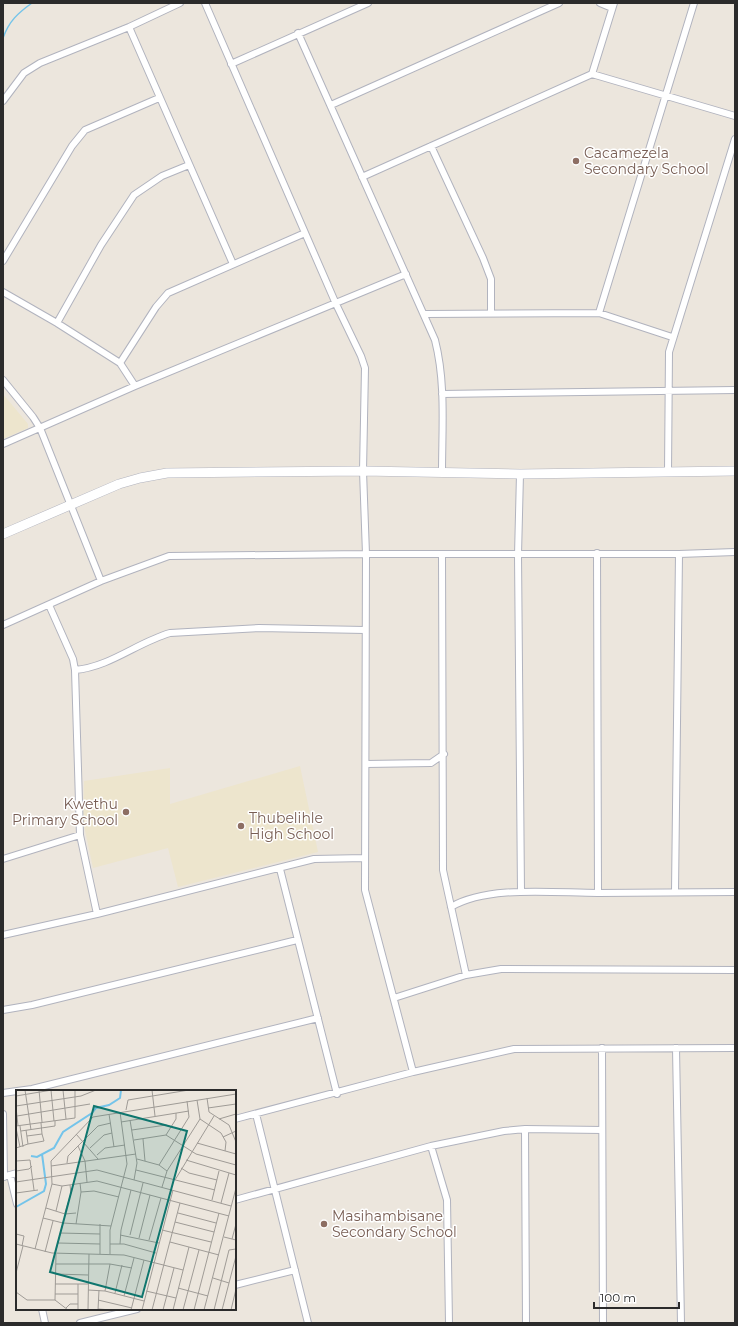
<svg xmlns="http://www.w3.org/2000/svg" width="738" height="1326" viewBox="0 0 738 1326" font-family="Montserrat,sans-serif">
<rect width="100%" height="100%" fill="#ece6dd"/>
<path fill="#ede5cd" d="M3 394 28 424V428L3 439Z
M300 766 318 852 178 887 168 848 93 868 83 821 84 781 170 768V804Z"/>
<g fill="none" stroke-linecap="round" stroke-linejoin="round">
<path stroke="#74c4ea" stroke-width="1.5" d="M3 38C9 21 18 13 32 3"/>
<g stroke="#b1b3be" stroke-width="8">
<path id="street" d="M205 3 336 304 361 356 365 368 363 471 366 554 365 890 413 1072
M600 3 612 8
M129 27 233 264
M298 33 435 340C446 383 442 429 442 473
M231 64 368 3
M592 74 614 3
M3 101 24 73 40 63 129 27 180 3
M331 105 559 3
M431 146 483 258 491 279V313
M362 177 592 74 735 116
M3 261 72 146 85 130 159 98
M3 292 57 323 120 363 135 386
M599 313 694 3
M425 314 599 313 672 337
M57 323 101 245 134 195 162 176 189 165
M120 363 156 307 168 293 305 233
M3 380 33 417 40 428 101 581
M442 394 735 390
M3 444 135 386 406 274
M668 472 669 352 735 139
M520 474 518 555 521 892
M597 553 598 893
M442 554 443 870 466 975
M49 605 73 659 75 670 80 835 97 914
M3 625 101 581 169 556 366 554H679L735 552
M75 670C110 667 138 642 170 633L259 628 365 630
M366 764 431 763 444 754
M3 859 80 835
M280 869 337 1094
M675 892 679 554
M451 907C488 885 555 893 598 893 644 893 689 892 735 892
M3 935 97 914 314 859 365 858
M394 998 466 975 501 969 735 970
M3 1010 32 1005 297 940
M602 1048 603 1323
M676 1048 681 1323
M17 1091 32 1089 318 1018
M3 1093 17 1091
M3 1114 4 1177
M256 1114 308 1323
M235 1119 413 1072 514 1049 735 1048
M525 1129 526 1323
M431 1146 447 1200 449 1323
M10 1175 17 1204
M6 1176 17 1173
M235 1200 431 1146 504 1131 525 1129 602 1130
M235 1285 295 1270
M42 1309 45 1323
M80 1323 137 1309"/>
</g>
<g stroke="#b1b3be" stroke-width="10">
<path id="secondary" d="M3 534 119 484 140 478 167 473 363 471 520 474 735 471"/>
</g>
<use href="#street" stroke="#fff" stroke-width="6"/>
<use href="#secondary" stroke="#fff" stroke-width="9"/>
</g>
<g fill="#8d6e63" stroke="#fff" stroke-width="1.5">
<circle cx="576" cy="161" r="4"/>
<circle cx="126" cy="812" r="4"/>
<circle cx="241" cy="826" r="4"/>
<circle cx="324" cy="1224" r="4"/>
</g>
<g text-anchor="middle" dominant-baseline="central" stroke-width="3" stroke-linejoin="round" paint-order="stroke">
<g font-size="14" fill="#785e54" stroke="#fff" text-anchor="start">
<text x="584" y="153">Cacamezela<tspan x="584" dy="16">Secondary School</tspan></text>
<text x="118" y="804" text-anchor="end">Kwethu<tspan x="118" dy="16">Primary School</tspan></text>
<text x="249" y="818">Thubelihle<tspan x="249" dy="16">High School</tspan></text>
<text x="332" y="1216">Masihambisane<tspan x="332" dy="16">Secondary School</tspan></text>
</g>
</g>
<g transform="translate(16 1090)">
<rect width="220" height="220" fill="#ece6dd"/>
<path fill="none" stroke="#74c4ea" stroke-width="2" d="M15 66 21 67 38 58 47 42 76 23 80 18 93 15 104 8 105 0M0 117 28 101 30 94 26 64"/>
<path fill="none" stroke="#9f9b96" stroke-width="1" d="M9 0 15 40M23 0 26 32M35 0 38 31M47 0 50 29M136 0 139 26M0 6 36 0M191 8 193 22 213 35 220 52M0 16 65 6 80 0M0 17 2 36M192 18 220 14M110 20 112 10 173 0M93 24 98 57M1 26 74 14M184 29 205 43 210 52 209 61M203 29 220 24M114 30 121 73 118 90M105 32 173 21M0 36 59 28V0M4 36 7 57M0 38 4 57M116 40 150 35 155 37M5 41 39 36V31M60 44 82 69M150 45 160 29V23M11 46 26 44 25 33M207 47 220 41M127 49 129 71M118 50 150 45 180 64 220 75M181 53 220 64M12 54 28 51 26 44M62 56 69 71 71 92M0 58 12 54 10 40M74 58 88 45 96 43M81 65 89 58 109 55M121 69 143 75 151 81M170 70 220 85M0 71 14 70 18 100M51 73 52 66 82 36 95 33M143 75 173 27 171 11M35 76 120 64M165 78 173 83 201 90M120 80 199 100M0 81 13 79 16 76M159 90 198 26M0 92 81 80 215 116M36 94 46 96 81 91 213 126M146 97 151 81 184 29 181 10M65 102 78 101 103 107M0 103 22 100M196 110 203 81M205 113 213 83M30 118 49 124 60 123M40 121 46 96M49 123 55 103 54 95M162 123 200 133M27 128 47 133 95 136M159 132 198 142M60 134 65 102 64 93M146 140 195 152M44 143 84 144M0 144 8 146 6 156M104 145 143 153M114 145 127 93M208 147 220 150M123 148 134 105M216 149 220 134M133 150 145 108M154 152 203 165M42 153 84 154M0 154 36 163 108 165 167 180M94 154H108L140 163M104 154 105 140 115 100M19 159 36 94 35 71 77 27 220 4M29 162 37 131M39 164 47 133M84 164V134M94 164V140L111 74 104 22M40 174H94L116 178M0 183 7 156M39 184 72 185M197 188 213 193M39 194H72M162 198 192 206M72 200 89 201 128 211M89 201 94 174M130 201 160 208M0 202 11 210H39L52 220M99 203 106 175M39 204H62M108 206 118 168M39 210 40 164M82 210 116 218M50 218 54 214H62M82 219 96 220M62 220V194M72 220 73 164M82 220 83 200M115 220 128 170M126 220 157 100M136 220 164 113M147 220 158 178M157 220 173 157M167 220 183 160M178 220 203 123M188 220 220 98M198 220 213 160 220 159M206 220 220 166M215 220 220 199"/>
<path fill="#0f766e" fill-opacity="0.15" stroke="#0f766e" stroke-width="2" d="M78 16 171 41 126 207 34 182Z"/>
<rect width="220" height="220" fill="none" stroke="#2b2b2b" stroke-width="2"/>
</g>
<rect width="738" height="1326" fill="none" stroke="#2b2b2b" stroke-width="8"/>
<path d="M594 1302v6h85v-6" fill="none" stroke="#2b2b2b" stroke-width="2"/>
<text x="600" y="1302" font-size="12" fill="#2b2b2b" stroke="#ffffff" stroke-width="3" paint-order="stroke">100 m</text>
</svg>
